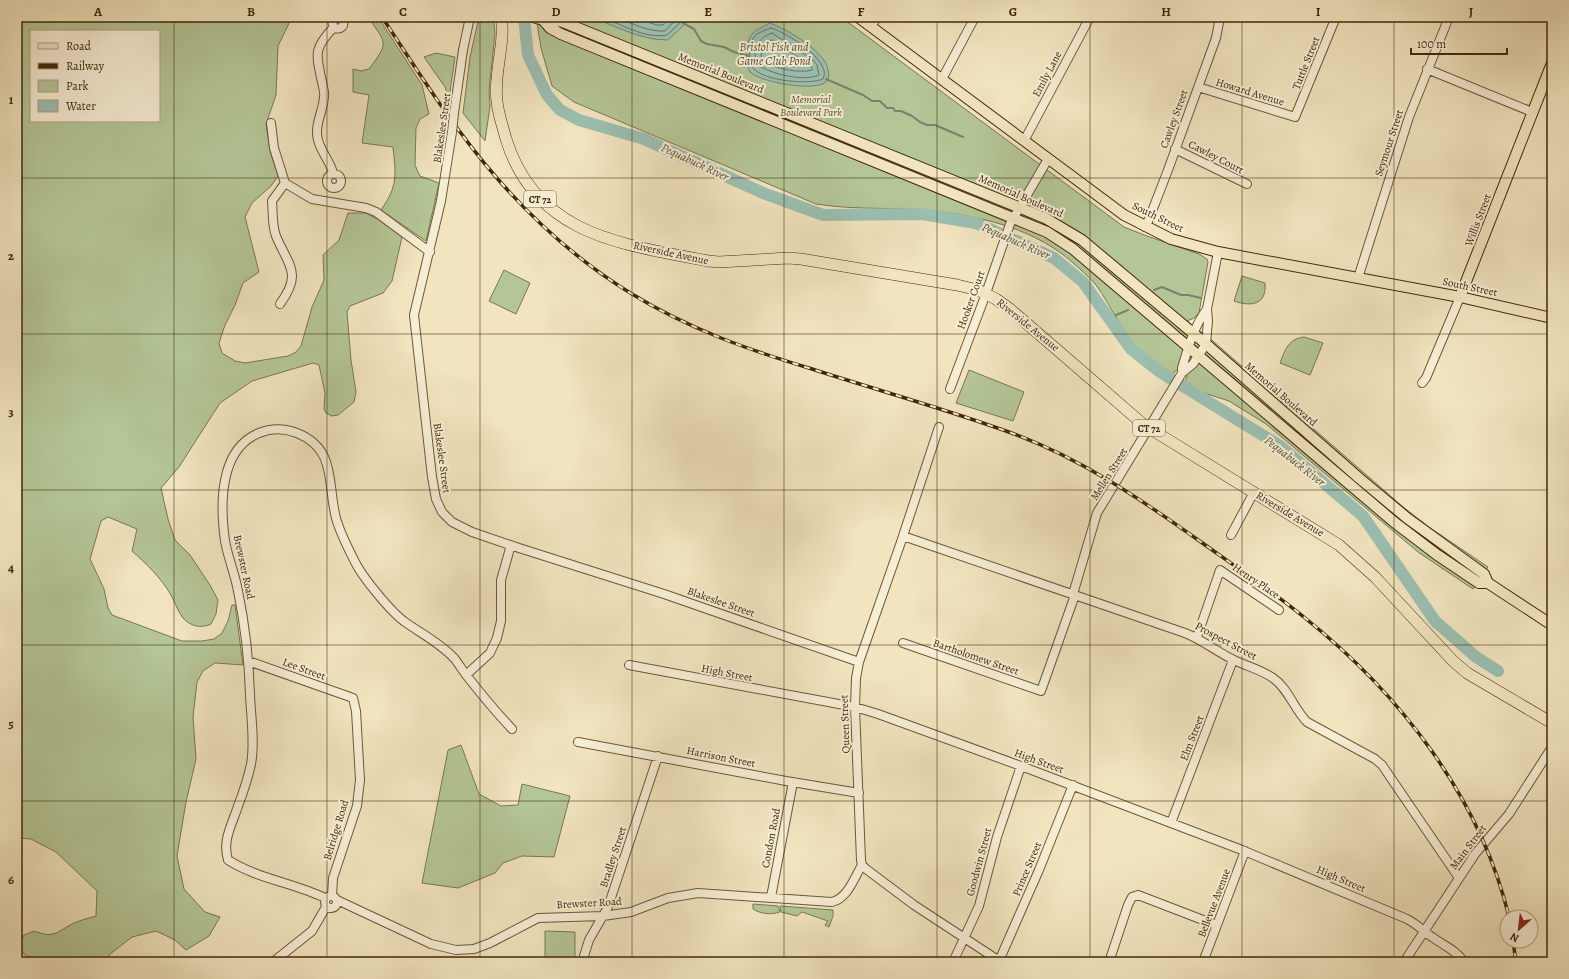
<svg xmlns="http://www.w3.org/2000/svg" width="1569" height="979" viewBox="0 0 1569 979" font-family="Alegreya,serif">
<rect width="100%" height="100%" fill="#f1e4bf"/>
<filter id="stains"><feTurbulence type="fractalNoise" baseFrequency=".005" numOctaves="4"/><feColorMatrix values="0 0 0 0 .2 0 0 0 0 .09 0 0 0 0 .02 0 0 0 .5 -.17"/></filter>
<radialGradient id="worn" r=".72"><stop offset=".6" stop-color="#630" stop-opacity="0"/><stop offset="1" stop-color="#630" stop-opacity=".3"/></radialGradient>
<path fill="#b4c596" stroke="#7a774e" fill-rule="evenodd" d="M17 17H292L278 46 276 95 266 124 270 151 278 176 271 186 252 203 245 217 259 272 243 283 235 305 225 325 219 343 222 353 235 361 245 363 288 356 296 352 301 346 312 307 324 280 323 255 339 240 348 213H366L379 220 402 237 392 281 383 293 350 306 347 312 351 360 356 392 354 402 338 415 332 416 326 413 324 409 325 393 319 365 313 363 252 381 220 403 179 467 161 488 168 519 175 540 190 555 210 585 218 600 216 614 211 624C201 629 190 626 183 618 178 612 175 602 171 595 161 578 147 564 132 551L137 529 108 517 101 521 90 559 104 589 108 608 112 615 182 641H202L214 639 222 633 228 621 232 605H235L243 665 215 663 203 671 197 682 193 717 196 759 186 802 177 856 184 889 205 912 220 917 209 936 186 950 175 940 156 931 132 937 109 955 108 962H35L24 954 19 945 24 935 34 931C55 939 56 932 74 923 81 920 89 918 96 916L97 891 56 852 31 839 17 838ZM31 31H159V121H31Z
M368 17H378L422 85 429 114 420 119 416 128 415 165 420 176 439 183 426 241 381 210C398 186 396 175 393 147L362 143 369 95 353 92V69L361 71 369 69C390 41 386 44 368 17Z
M479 17H491L494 24 495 34 489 90 490 106 485 141 463 113 470 57Z
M536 17H841L1124 227 1147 236 1199 254 1207 259 1208 262 1199 313 1194 318 1187 321 1213 341 1402 506 1429 527 1488 567 1473 589 1418 552 1266 424 1229 401 1198 391 1185 383 1187 376 1177 370 1172 374C1162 367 1150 361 1142 353 1122 334 1112 307 1096 285 1089 277 1080 269 1072 262 1037 231 988 218 943 212 901 206 858 211 816 204L574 102 552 86 541 48Z
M436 53 455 57 449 98 445 87 424 57Z
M504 270 530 283 516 314 489 301Z
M1242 276 1265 283C1267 305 1251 307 1234 301Z
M1304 337 1323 343 1310 375 1280 363C1285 350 1288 339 1304 337Z
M969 370 1024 392 1013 421 956 403Z
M461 745 479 794 501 806 518 805 522 784 570 796 554 857 522 856 503 863 495 873 458 888 422 883 448 750Z
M753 904 778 906 780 912C770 915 761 914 753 909Z
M780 906 833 910V916L829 927 825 925 828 921 802 912 797 916 781 912Z
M545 931 575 932V962H545Z"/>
<path fill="#9bbfb1" stroke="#77836d" d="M592 17H688L684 25 668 40C641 40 617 27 592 17Z
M770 23C786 29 813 45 823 59 826 62 827 66 828 70 829 74 829 78 827 81 816 93 760 82 750 72 746 66 746 57 747 51 748 32 755 31 770 23Z"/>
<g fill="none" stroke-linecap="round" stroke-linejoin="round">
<path stroke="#6e745c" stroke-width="1" d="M603 17C622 25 645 39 667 35L681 22 683 17
M616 17C631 23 648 32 665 31L678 17
M631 17 657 25H663L670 17
M771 28C786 32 833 61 823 79 809 85 765 81 754 69 747 62 749 40 757 34 761 32 767 29 771 28Z
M772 33 812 59 817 65 819 75C804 82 771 74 758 65 751 51 757 38 772 33Z
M772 40 807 63 812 68V70C800 74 773 68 763 61L761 59 762 45Z"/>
<path stroke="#77836d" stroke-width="2" d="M683 23 694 29 701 41 707 44 724 47 734 52 749 56
M826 79 863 95 872 101H880L887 108H893L895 111H901L912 116 920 122 927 125H935L963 137
M1154 290 1162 287 1181 295H1188L1201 298
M1109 318 1128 310"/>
<path stroke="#9bbfb1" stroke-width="12" d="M524 17 528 55 547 95 560 110 579 120 644 139 763 193 823 215 922 214 976 223 1054 258 1083 282 1131 349 1160 372 1280 446 1363 516 1435 621 1476 657 1498 671"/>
<g stroke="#6c5835" stroke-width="10">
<path id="minor" d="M332.5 23a5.5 5.5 0 1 1 11 0a5.5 5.5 0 1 1-11 0Z
M871 27 877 17
M1427 69 1532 112
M942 79 975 17
M1198 87 1295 117 1336 17
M454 113 463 50 470 17
M271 123 274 148 285 183 312 199 366 208 376 212 430 252
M452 132 441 201 414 315 432 477 436 499 442 512 452 522 472 532 519 548 664 594 859 662
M1024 141 1090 17
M1175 149 1247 184
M333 173C330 161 321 152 318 140 314 125 323 112 324 97 325 93 323 87 322 82 316 54 313 49 334 27
M327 181a7 7 0 1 1 14 0a7 7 0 1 1-14 0Z
M1145 227 1149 219 1168 170 1216 38 1220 17
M1358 278 1409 117 1449 17
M280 304C303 273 288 265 276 236 272 226 273 212 272 201L285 183
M1182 373V368C1188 348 1194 326 1207 309
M1422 383 1426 378 1460 297
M950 389 984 299 1010 224 1048 159
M939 427 901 542 859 662 856 678 855 707 861 860 862 865 866 869 914 905 1001 962
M1231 535 1254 492
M903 536 1185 633C1203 640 1217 652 1234 660 1246 666 1262 670 1273 678 1288 688 1294 709 1307 722L1375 759 1382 765 1459 878
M1073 594 1097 513 1182 373 1193 364 1206 344 1208 321 1207 309 1218 252
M1197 637 1220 570 1279 610
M903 643 1041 691 1075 595
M248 661 353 698 356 711 360 780 357 806 333 878 332 896
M629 665 855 707 878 714 1021 766 1242 850 1407 919C1417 924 1423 931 1432 937 1443 945 1456 950 1464 962
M466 675 490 653 497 638 501 621V580L511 545
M578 742 786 781 859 793
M1171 823 1233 660
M325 902a6 6 0 1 1 12 0a6 6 0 1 1-12 0Z
M771 897 793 782
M325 898C294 883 258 879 228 860 222 840 232 825 238 806 243 793 248 778 251 764 255 743 251 717 250 695 249 660 245 625 238 591 235 574 228 558 225 541 220 505 219 449 259 433 271 428 284 428 297 433 337 449 327 484 336 518 340 533 348 548 355 562 363 578 391 612 405 622 422 634 440 643 454 658 459 664 462 670 467 676 481 694 496 712 512 729
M337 900 431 944 456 950 474 949 490 943 538 918 603 916 631 912 668 898 698 893 832 902C848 898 854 878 862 865
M999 961 1039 870 1073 785
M273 962 312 931 326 907
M584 962V956L589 940 608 907 658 756
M953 962 979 906 997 837 1021 766
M1109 962 1128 905 1132 897 1138 895 1216 925
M1203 962 1245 851
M1404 962 1475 854 1509 814 1552 747"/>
</g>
<g stroke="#402907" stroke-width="12">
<path id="major" d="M533 17C543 21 553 20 563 22L1045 218 1082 240 1206 344 1359 478 1407 518 1484 574 1488 583
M858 17 1124 215 1171 239 1218 252 1460 297 1552 318
M543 20 550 28 561 34 1047 232 1073 249 1394 522 1436 554 1479 583H1488L1552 625
M1460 297 1552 63"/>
</g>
<g stroke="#402907" stroke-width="12">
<path id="highway" d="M501 17C506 42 493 75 497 101 498 114 503 127 506 139 536 236 622 244 708 261L719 262 788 258 801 259 957 285 978 290 996 299 1010 309 1144 425 1339 545 1375 577 1453 661 1467 673 1552 723"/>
</g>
<use href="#minor" stroke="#f6edd5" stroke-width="8"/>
<use href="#major" stroke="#f1e4bf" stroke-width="10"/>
<use href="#highway" stroke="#f1e4bf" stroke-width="11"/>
<g stroke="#402907" stroke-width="3.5">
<path id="rail" d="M382 17C417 70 454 129 496 177 535 222 581 263 632 294 689 329 749 350 812 369 877 390 942 408 1006 431 1079 457 1139 498 1201 542 1236 567 1272 591 1305 618 1400 694 1480 797 1509 917
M1513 941 1516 962"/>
</g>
<use href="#rail" stroke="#f6edd5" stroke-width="2" stroke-dasharray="6" stroke-linecap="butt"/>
<g stroke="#6c5835" stroke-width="10" stroke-linecap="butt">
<path id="minor-bridge" d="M452 132 454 113"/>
</g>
<use href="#minor-bridge" stroke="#f6edd5" stroke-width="8"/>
</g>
<path fill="none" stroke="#402907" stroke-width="1" stroke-opacity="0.55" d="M174 17V962M327 17V962M480 17V962M632 17V962M784 17V962M937 17V962M1090 17V962M1242 17V962M1394 17V962M17 178H1552M17 334H1552M17 490H1552M17 645H1552M17 801H1552"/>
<g text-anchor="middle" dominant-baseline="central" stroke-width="4" stroke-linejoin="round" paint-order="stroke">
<g fill="#f6edd5" stroke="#776445" stroke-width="1">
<rect x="524" y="191" width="32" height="16" rx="3"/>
<rect x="1133" y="420" width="32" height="16" rx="3"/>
</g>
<g font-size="10" font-weight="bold" fill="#402907">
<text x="540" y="199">CT 72</text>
<text x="1149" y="428">CT 72</text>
</g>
<g font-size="11" fill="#402907" stroke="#f6edd5">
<text transform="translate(1306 63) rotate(-68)">Tuttle Street</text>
<text transform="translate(721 73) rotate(22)">Memorial Boulevard</text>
<text transform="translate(1047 74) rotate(-62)">Emily Lane</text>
<text transform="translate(1250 92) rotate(17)">Howard Avenue</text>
<text transform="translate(1174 119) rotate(-70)">Cawley Street</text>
<text transform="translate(442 128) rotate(-82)">Blakeslee Street</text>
<text transform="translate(1389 143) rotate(-72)">Seymour Street</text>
<text transform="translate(1216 157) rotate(27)">Cawley Court</text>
<text transform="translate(1021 196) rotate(24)">Memorial Boulevard</text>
<text transform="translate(1158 217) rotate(26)">South Street</text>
<text transform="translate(1478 220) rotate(-69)">Willis Street</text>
<text transform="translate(671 253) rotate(12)">Riverside Avenue</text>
<text transform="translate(1470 287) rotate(12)">South Street</text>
<text transform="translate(971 300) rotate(-70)">Hooker Court</text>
<text transform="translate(1028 325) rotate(39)">Riverside Avenue</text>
<text transform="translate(1281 394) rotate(41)">Memorial Boulevard</text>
<text transform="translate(442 458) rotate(82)">Blakeslee Street</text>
<text transform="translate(1109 474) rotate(-58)">Mellen Street</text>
<text transform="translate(1290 514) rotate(31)">Riverside Avenue</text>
<text transform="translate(244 567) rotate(78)">Brewster Road</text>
<text transform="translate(1256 581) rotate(34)">Henry Place</text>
<text transform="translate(721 602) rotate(19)">Blakeslee Street</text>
<text transform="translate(1226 641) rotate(28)">Prospect Street</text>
<text transform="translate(976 657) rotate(19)">Bartholomew Street</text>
<text transform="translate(304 669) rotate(20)">Lee Street</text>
<text transform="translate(727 673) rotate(11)">High Street</text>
<text transform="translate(845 724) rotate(-92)">Queen Street</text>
<text transform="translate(1192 738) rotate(-69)">Elm Street</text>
<text transform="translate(721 757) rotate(11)">Harrison Street</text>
<text transform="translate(1039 761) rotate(20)">High Street</text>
<text transform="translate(336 830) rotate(-73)">Belridge Road</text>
<text transform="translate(771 838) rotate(-79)">Condon Road</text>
<text transform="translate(1468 847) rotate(-53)">Main Street</text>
<text transform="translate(613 857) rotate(-72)">Bradley Street</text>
<text transform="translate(979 862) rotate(-75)">Goodwin Street</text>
<text transform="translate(1027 869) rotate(-67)">Prince Street</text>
<text transform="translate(1341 879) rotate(23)">High Street</text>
<text transform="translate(589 903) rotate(-3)">Brewster Road</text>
<text transform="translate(1214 903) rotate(-69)">Bellevue Avenue</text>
</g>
<g font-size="11" font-style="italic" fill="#5d502b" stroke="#f6edd5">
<text x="811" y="99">Memorial<tspan x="811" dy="13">Boulevard Park</tspan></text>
</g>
<g font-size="12" font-style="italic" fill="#574e32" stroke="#f6edd5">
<text x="774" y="47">Bristol Fish and<tspan x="774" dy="14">Game Club Pond</tspan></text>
<text transform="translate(695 162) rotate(25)">Pequabuck River</text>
<text transform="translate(1016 241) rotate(24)">Pequabuck River</text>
<text transform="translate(1295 461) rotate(38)">Pequabuck River</text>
</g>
</g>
<rect width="1569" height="979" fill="none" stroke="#f1e4bf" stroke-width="44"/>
<rect x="30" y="30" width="130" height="92" fill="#f6edd5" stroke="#ad9f83"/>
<rect x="38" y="43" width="20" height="6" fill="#f1e4bf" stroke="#ad9f83"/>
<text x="66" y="50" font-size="12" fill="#402907">Road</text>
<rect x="38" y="63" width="20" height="6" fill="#402907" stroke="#ad9f83"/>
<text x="66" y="70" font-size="12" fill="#402907">Railway</text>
<rect x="38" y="80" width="20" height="12" fill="#b4c596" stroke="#ad9f83"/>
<text x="66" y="90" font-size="12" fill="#402907">Park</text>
<rect x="38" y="100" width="20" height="12" fill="#9bbfb1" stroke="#ad9f83"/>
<text x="66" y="110" font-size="12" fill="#402907">Water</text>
<g transform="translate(1519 929) rotate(208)"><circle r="19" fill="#f6edd5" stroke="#ad9f83"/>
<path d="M0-3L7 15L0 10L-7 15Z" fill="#8f2418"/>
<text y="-6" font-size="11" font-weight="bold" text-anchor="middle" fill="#402907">N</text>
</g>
<path d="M1411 48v6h96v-6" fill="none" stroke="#402907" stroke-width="2"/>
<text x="1417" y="48" font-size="12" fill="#402907" stroke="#f6edd5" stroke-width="3" paint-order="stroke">100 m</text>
<rect x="22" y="22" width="1525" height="935" fill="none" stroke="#402907" stroke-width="1.5"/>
<g font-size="13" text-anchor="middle" font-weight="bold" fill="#402907">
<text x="98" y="16">A</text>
<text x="251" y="16">B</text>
<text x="403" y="16">C</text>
<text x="556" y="16">D</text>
<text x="708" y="16">E</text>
<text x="861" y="16">F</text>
<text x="1013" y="16">G</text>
<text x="1166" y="16">H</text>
<text x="1318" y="16">I</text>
<text x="1471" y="16">J</text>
<text x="11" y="104">1</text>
<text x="11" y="260">2</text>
<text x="11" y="416">3</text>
<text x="11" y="572">4</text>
<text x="11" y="728">5</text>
<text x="11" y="884">6</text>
</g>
<rect width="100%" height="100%" filter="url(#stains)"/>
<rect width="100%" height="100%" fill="url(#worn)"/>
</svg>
